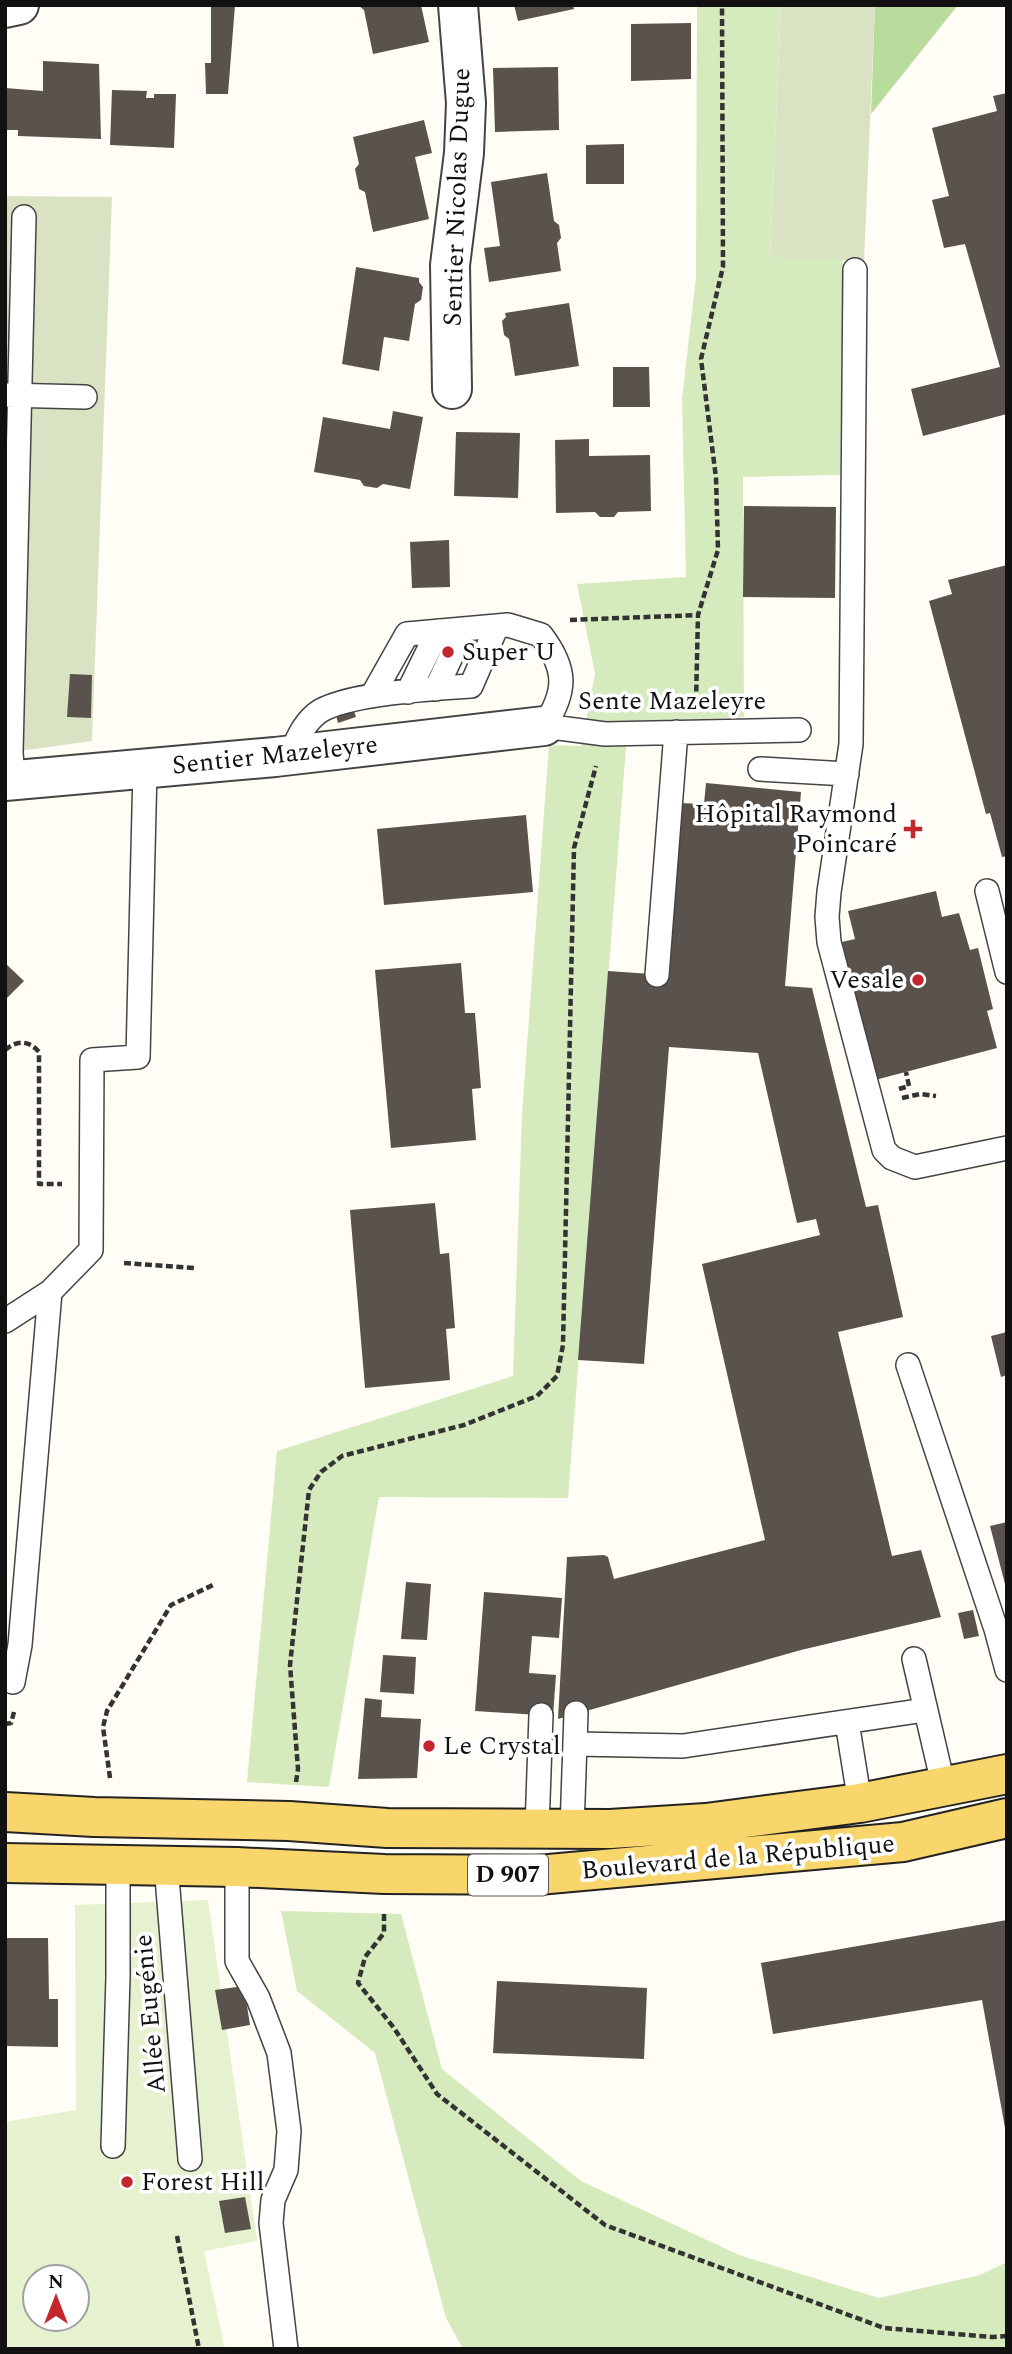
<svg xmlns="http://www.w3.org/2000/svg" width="1012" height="2354" viewBox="0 0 1012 2354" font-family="Spectral,serif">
<rect width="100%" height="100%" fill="#fffdf5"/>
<path fill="#d5ebbd" d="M697 5H781L770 256 843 260 840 475 743 477 744 717 631 722 626 747 568 1498 379 1497 329 1787 247 1782 277 1451 513 1376 522 1114 549 745 581 746 595 674 577 584 686 577 682 399 696 277Z
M281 1911 401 1914 442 2069 581 2181 739 2255 879 2298 980 2275 1007 2262V2349H463L446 2318 375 2053 297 1991Z"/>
<path fill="#b9dc9c" d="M875 5H958L871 114Z"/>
<path fill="#d9e3c4" d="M781 5H875L864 261 770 257Z
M5 196 112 197 92 741 5 753Z"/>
<path fill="#e6f2cf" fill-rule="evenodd" d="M208 1900 257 2241 204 2251 225 2349H5V2122L76 2110 75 1905ZM35 2277H77V2319H35Z"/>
<path fill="#5a524d" d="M211 5H235L228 94H206L205 63H211Z
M358 5H421L429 42 373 54 364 10Z
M514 5H573L574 9 518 21Z
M691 23V79L631 81V24Z
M43 61 99 64 101 139 18 136V130H5V88L43 91Z
M558 67 559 130 495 132 493 68Z
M112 90 147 91 146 98H154V94H176L174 148 110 145Z
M1007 93V414L923 436 911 389 1000 367 965 244 944 248 932 200 949 196 932 128 997 111 993 96Z
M424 120 432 153 415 157 429 219 373 232 365 192 359 189 355 169 359 164 353 137Z
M624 144V184H586V145Z
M547 173 554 221 559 225 561 238 557 243 561 271 489 282 484 248 500 246 491 182Z
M356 267 419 278V282L423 287 421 300 415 304 409 341 384 337 379 371 342 364Z
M569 303 579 366 515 376 509 339 504 335 502 321 506 317 505 313Z
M613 367H649L650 407H613Z
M393 411 423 417 410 489 383 484 377 488 364 486 360 480 314 472 323 417 390 429Z
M456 432 520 433 518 498 454 496Z
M589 439V456L650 455 651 511 618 512 614 517H600L595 512 556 513 555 440Z
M744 506 836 507 835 598 743 597Z
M449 540 450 587 412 588 410 542Z
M1007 565V856L1002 857 990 813 986 814 929 601 952 594 948 580Z
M70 674 92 675 91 718 67 717Z
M352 705 356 717 338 723 335 711Z
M706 783 801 792 785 986 812 988 866 1207 878 1205 903 1317 838 1332 892 1556 921 1550 941 1617 801 1650 558 1719 567 1557 604 1555 608 1557 614 1579 765 1540 702 1264 820 1235 816 1219 797 1223 758 1053 669 1047 644 1364 578 1360 608 971 665 975 680 803 704 804Z
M526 815 533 892 384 905 377 829Z
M936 891 942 917 959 913 970 950 978 948 993 1009 987 1011 997 1048 875 1080 842 942 855 939 848 911Z
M5 963 24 981 5 1000Z
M461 963 465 1013H475L481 1088 472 1089 476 1140 391 1148 375 970Z
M435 1203 440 1254 449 1253 455 1328 446 1329 450 1380 365 1388 350 1210Z
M1007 1332V1375L1001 1377 991 1336Z
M1007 1522V1588H1006L990 1526Z
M406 1582 431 1584 427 1640 401 1639Z
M484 1592 562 1598 559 1638 532 1636 529 1673 556 1675 553 1716 475 1711Z
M973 1610 979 1636 964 1639 958 1613Z
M383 1655 416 1657 414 1694 380 1692Z
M365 1698 382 1700 381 1717 421 1719 417 1778 358 1779Z
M1007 1920V2139L982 2000 773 2034 761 1963Z
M5 1938H48L49 1999H58V2047L5 2046Z
M497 1981 647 1988 644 2059 493 2053Z
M244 1986 250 2025 222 2030 215 1990Z
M245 2197 251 2229 225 2233 219 2201Z"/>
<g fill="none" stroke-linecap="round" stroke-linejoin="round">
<g stroke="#444" stroke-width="26">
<path id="lane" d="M855 270 851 744 829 892 827 917 829 942 884 1150 892 1158 915 1167 1007 1148
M5 395 85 397
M436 689 464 629
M408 692 438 631
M372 696 407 634 508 625 541 635C567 669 567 691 544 726L605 734 799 730
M291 755C297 739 303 725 316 714 340 694 437 688 471 686L497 626
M760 769 847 774
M13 780 11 752 24 217
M987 891 1007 972
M657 975 676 732
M5 1321 50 1292
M908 1365 996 1629 1007 1670
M914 1659 944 1788
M13 1682 20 1645 50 1292 91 1250 92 1060 138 1057 145 769
M847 1722 860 1803
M575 1744 683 1746 925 1710
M537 1828 541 1715
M572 1829 576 1713
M166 1865 190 2159
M237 1867V1961L258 1998 279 2053 289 2131 286 2170 273 2200 271 2223 286 2349
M113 2146 118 1977V1864"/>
</g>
<g stroke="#444" stroke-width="42">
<path id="street" d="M5 8 19 5
M452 389 450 265 464 153 466 103 458 5
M5 781 275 757 544 726"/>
</g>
<g stroke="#222" stroke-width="42">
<path id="primary" d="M5 1812 94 1817 289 1821 387 1828 610 1829 706 1823 860 1803 1007 1774
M5 1863 237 1867 384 1874 538 1875 903 1842 1007 1818"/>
</g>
<path stroke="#333" stroke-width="4.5" stroke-dasharray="7 3.5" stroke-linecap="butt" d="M570 620 698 615
M696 702 698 615 718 550 716 478 701 359 723 267 722 5
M5 1050C17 1040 29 1040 39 1052V1184H62
M899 1089 909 1086 906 1072
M902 1098 920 1094 936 1096
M124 1263 194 1268
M5 1724 11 1723 14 1712
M110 1778 103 1727 107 1711 171 1605 215 1584
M296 1782 298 1769 290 1665 309 1490 321 1472 342 1456 464 1425 537 1396 557 1376 563 1345 574 848 596 766
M384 1914V1933L365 1957 358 1983 394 2028 437 2094 605 2225 884 2328 992 2337 1007 2336
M177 2236 199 2349"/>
<use href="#lane" stroke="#fff" stroke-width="23"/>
<use href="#street" stroke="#fff" stroke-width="38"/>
<use href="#primary" stroke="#f9d66b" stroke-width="38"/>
</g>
<g fill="#c4262e" stroke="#fff" stroke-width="2.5">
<circle cx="448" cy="652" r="7"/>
<path d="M909.5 818.5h7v7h7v7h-7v7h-7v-7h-7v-7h7z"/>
<circle cx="918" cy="980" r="7"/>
<circle cx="429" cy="1746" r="7"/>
<circle cx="127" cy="2182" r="7"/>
</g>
<g text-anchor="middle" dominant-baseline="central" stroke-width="7" stroke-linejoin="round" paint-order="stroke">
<rect fill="#fff" stroke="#585858" stroke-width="2" x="468" y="1854.5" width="80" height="41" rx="5"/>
<g font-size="24" font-weight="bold" fill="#111">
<text x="508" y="1875">D 907</text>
</g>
<g font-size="26" fill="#111" stroke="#fff">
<text transform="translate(457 197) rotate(-88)">Sentier Nicolas Dugue</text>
<text x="672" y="701">Sente Mazeleyre</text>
<text transform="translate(275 755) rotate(-6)">Sentier Mazeleyre</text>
<text transform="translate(738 1857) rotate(-5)">Boulevard de la République</text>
<text transform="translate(150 2014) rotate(-95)">Allée Eugénie</text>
</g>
<g font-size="26" fill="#111" stroke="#fff" text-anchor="start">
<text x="462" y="652">Super U</text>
<text x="897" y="814" text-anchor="end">Hôpital Raymond<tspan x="897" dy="30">Poincaré</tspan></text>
<text x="904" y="980" text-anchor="end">Vesale</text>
<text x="443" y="1746">Le Crystal</text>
<text x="141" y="2182">Forest Hill</text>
</g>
</g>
<rect width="1012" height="2354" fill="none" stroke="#111111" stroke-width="14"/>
<g transform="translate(56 2298)"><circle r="33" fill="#ffffff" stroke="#a0a0a0" stroke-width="2"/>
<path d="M0-5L12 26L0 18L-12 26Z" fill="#c4262e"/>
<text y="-10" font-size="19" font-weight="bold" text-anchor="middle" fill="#111111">N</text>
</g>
</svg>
